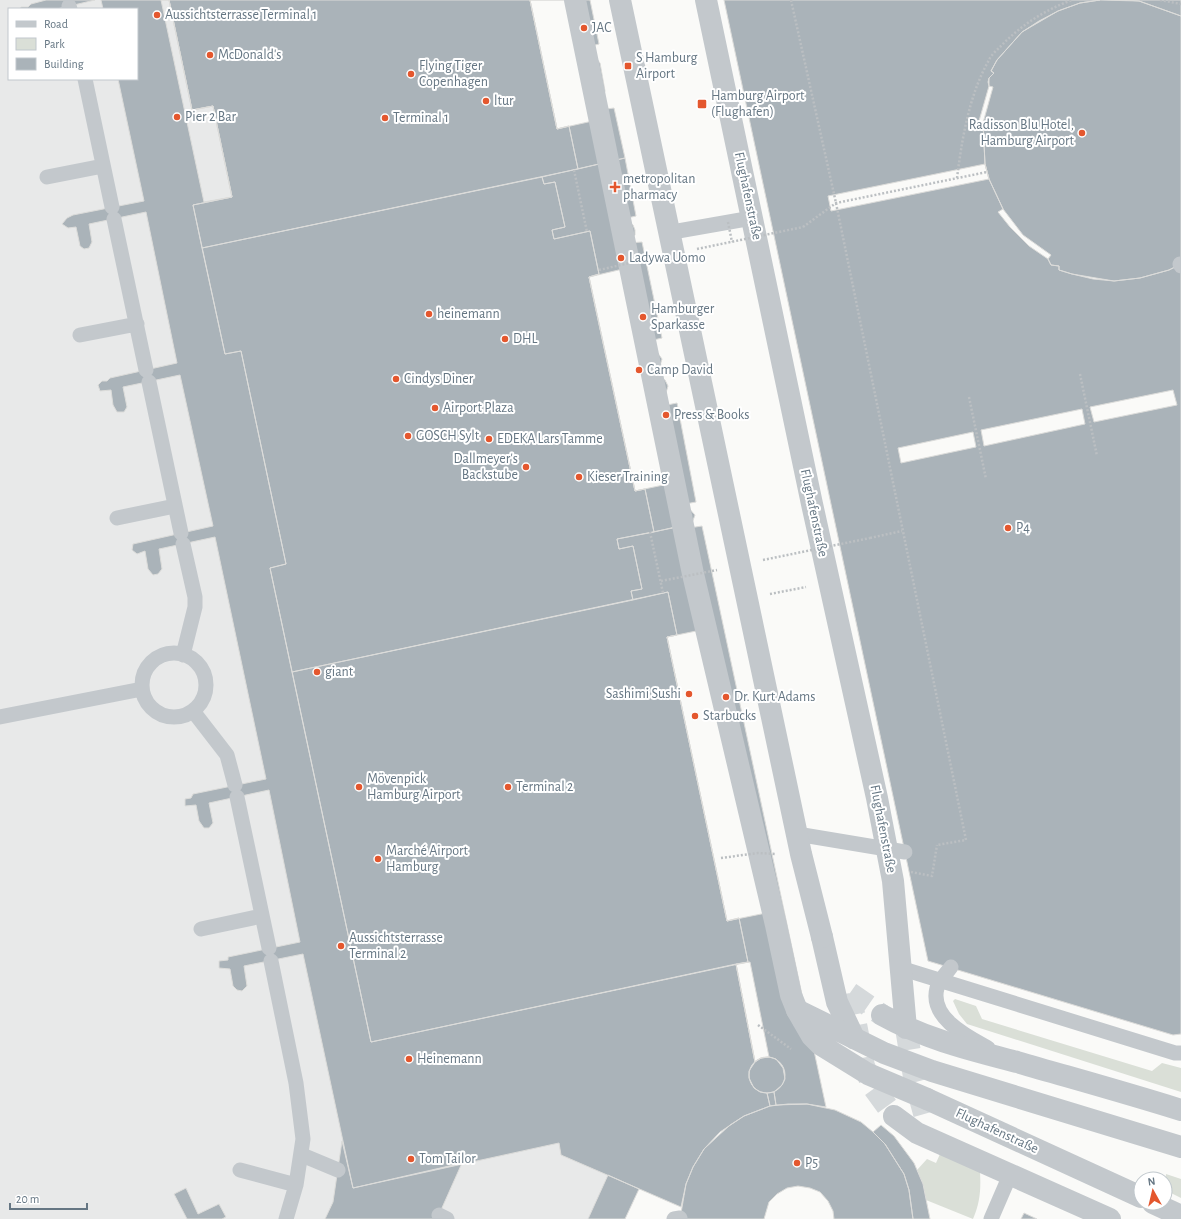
<svg xmlns="http://www.w3.org/2000/svg" width="1181" height="1219" viewBox="0 0 1181 1219" font-family="'Alegreya Sans',sans-serif">
<rect width="100%" height="100%" fill="#fafaf8"/>
<path fill="#e8e9e9" fill-rule="evenodd" d="M0 0H530L589 276 559 1143 561 1155 639 1189 625 1219H0ZM9 9H137V79H9Z"/>
<path fill="#dadfd7" d="M955 999 976 1006 982 1019 1152 1071 1162 1063 1181 1068V1092L967 1024 959 1014 953 1001Z
M940 1154 980 1172C981 1190 980 1203 973 1219L926 1200 917 1170 927 1159 936 1163Z
M1166 1174 1181 1179V1198L1165 1190Z"/>
<path fill="#aab3b9" stroke="#dcdcda" fill-rule="evenodd" d="M46 0H95L57 9H20L21 7H28L31 4Z
M101 0H169L192 110 213 106 232 197 193 205 225 354 241 351 286 564 270 568 371 1042 736 964 755 1062 749 1071V1078L754 1088 760 1092 767 1093 770 1106 744 1116 730 1125 704 1149 693 1167 686 1184 681 1207 561 1155 559 1143 353 1188 303 954 244 966 247 986 242 991 237 990 233 986 230 969 219 968V961L228 960V957L300 942 269 790 209 803 213 823 209 828H204L199 821 196 805 185 806V799L191 798 193 794 266 779 215 537 159 549 162 569 158 574 153 575 148 569 145 551 137 554 132 550 133 544 213 526 180 375 123 387 127 407 124 412H117L113 405 111 390 100 391 98 385 102 381H107L110 378 177 363 146 212 89 224 92 242 89 248 84 249 80 246 76 227 68 228 62 224 67 218 73 215 144 201 118 79H137V9H103Z
M161 0H169L192 110 213 106 232 197 204 202Z
M169 0H530L557 129 569 126 578 169 202 248 193 205 232 197 213 106 192 110Z
M530 0H590L599 44 587 47 600 63 605 91 599 110 614 108 625 158 578 169 569 126 557 129Z
M530 0H572L597 120 557 129Z
M724 0H1100L1080 3 1058 11 1022 32 997 60 991 71 994 73 989 78V86L979 121 983 123 985 164 989 179 1003 209 998 212 1010 227 1029 246 1048 259 1051 265 1059 266V270L1072 274 1114 281 1140 278 1169 270 1181 264V1034L1173 1035 928 961ZM1173 390 1177 405 1094 422 1090 407ZM1082 409 1085 424 984 446 981 430ZM973 432 976 447 901 463 898 448Z
M1100 0 1139 1 1181 16V264L1169 270 1140 278 1114 281 1093 279 1072 274 1059 270V266L1051 265 1048 259 1051 255 1023 235 1003 209 989 179 985 164 983 123 993 87 989 86 988 82 989 78 994 73 991 71 997 60 1022 32 1039 21 1058 11 1080 3Z
M1127 0H1181V16L1139 1Z
M625 158 636 216 623 219 633 225 635 230V235L628 243 642 242 662 338 649 341 662 359 659 369 661 378 665 380 668 386 662 406 677 403 696 502 685 504 695 515 692 523 654 532 645 489 635 491 589 277 599 274 590 231 554 239 552 230 565 227 555 182 544 184 542 177Z
M985 164 989 179 831 211 828 196Z
M542 177 544 184 555 182 565 227 552 230 554 239 590 231 599 274 589 277 595 306 635 491 645 489 654 532 617 539 619 549 633 546 642 589 631 591 633 600 292 672 270 568 286 564 241 351 225 354 202 248Z
M627 268 673 483 635 491 589 277Z
M688 525 689 528 702 526 826 1107 807 1104 776 1105 774 1092 782 1085 785 1079 783 1068 776 1059 769 1057 761 1058 755 1062 736 964 748 962 739 918 727 921 667 637 677 635 668 592 633 600 631 591 642 589 633 546 619 549 617 539Z
M668 592 677 635 667 637 727 921 739 918 748 962 371 1042 292 672Z
M706 629 766 913 727 921 667 637Z
M750 962 769 1057 761 1058 755 1062 736 964Z
M749 1075a18 18 0 1 1 36 0a18 18 0 1 1-36 0Z
M774 1092 776 1105 770 1106 767 1093Z
M788 1104H807L835 1110 861 1122 873 1132 885 1144 904 1174 909 1190 913 1219H834L833 1211 828 1201 820 1192 810 1188 798 1186 787 1188 777 1194 769 1202 764 1219H680L686 1184 693 1167 704 1149 720 1132 744 1116 770 1106Z
M881 1125 894 1136 914 1163 923 1184 930 1219H913L909 1190 904 1174 885 1144 873 1132Z
M342 1141 353 1188 462 1163 437 1219H325L333 1202Z
M608 1175 639 1189 625 1219H588Z
M186 1188 198 1214 219 1204 226 1217 222 1219H187L174 1194Z
M1024 1213 1037 1219H1021Z"/>
<g fill="none" stroke-linecap="round" stroke-linejoin="round">
<path stroke="#d5d9db" stroke-width="22" stroke-dasharray="22 11" stroke-linecap="butt" d="M850 993 864 1066 873 1087 894 1116
M850 993 882 1015
M906 1028 914 1077 927 1124"/>
<path stroke="#bbbfc2" stroke-width="2.5" stroke-dasharray="2 2" stroke-linecap="butt" d="M791 0 836 203 966 840 937 845
M1160 0 1181 4
M574 170 587 232
M957 178C962 139 969 95 989 60 991 55 997 50 1001 46 1021 25 1045 10 1072 0
M803 227 836 203 987 172
M1080 374 1097 456
M969 397 986 479
M650 532 663 593
M870 538 902 531
M770 594 806 587"/>
<path stroke="#c3c8cc" stroke-width="15" d="M69 6 70 9
M85 79 112 207
M47 177 103 166
M114 219 146 370
M678 231 752 218
M1180 264 1181 266
M80 335 137 324
M149 382 181 533
M117 518 175 506
M142 685a32 32 0 1 1 64 0a32 32 0 1 1-64 0Z
M183 655 195 607V597L183 544
M193 711 227 755 235 785
M0 717 142 689
M237 797 269 948
M201 929 262 916
M271 961 296 1083 303 1139 296 1185 286 1219
M951 967C946 974 939 980 937 988 929 1018 968 1037 988 1048
M900 968 1175 1053H1181
M302 1155 338 1170
M240 1170 296 1185
M439 1215 447 1219
M674 1219 680 1218
M991 1219 1010 1175"/>
<path stroke="#c3c8cc" stroke-width="22" d="M575 0 693 574 776 925 791 995 797 1010
M706 0 812 504 877 798 893 881 906 1028
M822 937 837 1002 854 1038
M882 1015C925 1039 971 1050 1017 1062 1072 1078 1127 1093 1181 1110
M927 1099 1141 1197
M894 1116 917 1133 1110 1219
M1153 1203 1181 1216"/>
<path stroke="#bbbfc2" stroke-width="2.5" stroke-dasharray="2 2" stroke-linecap="butt" d="M728 222 732 242
M697 249 803 227
M599 270 651 258
M763 560 870 538
M661 581 717 570
M721 858 758 853 776 854
M911 872 932 876 937 845
M758 1025 791 1049"/>
<path stroke="#c3c8cc" stroke-width="15" d="M797 834 905 852"/>
<path stroke="#c3c8cc" stroke-width="22" d="M620 0 801 854 822 937
M797 1010 884 1053 932 1071 1181 1147
M797 1010 812 1036 821 1045 868 1074 927 1099"/>
</g>
<g fill="#e4572e" stroke="#fff" stroke-width="1.5">
<circle cx="157" cy="15" r="4"/>
<circle cx="584" cy="28" r="4"/>
<circle cx="210" cy="55" r="4"/>
<rect x="624" y="62" width="8" height="8" rx="2"/>
<circle cx="411" cy="74" r="4"/>
<circle cx="486" cy="101" r="4"/>
<rect x="697" y="99" width="10" height="10" rx="2"/>
<circle cx="177" cy="117" r="4"/>
<circle cx="385" cy="118" r="4"/>
<circle cx="1082" cy="133" r="4"/>
<path d="M613 181h4v4h4v4h-4v4h-4v-4h-4v-4h4z"/>
<circle cx="621" cy="258" r="4"/>
<circle cx="429" cy="314" r="4"/>
<circle cx="643" cy="317" r="4"/>
<circle cx="505" cy="339" r="4"/>
<circle cx="639" cy="370" r="4"/>
<circle cx="396" cy="379" r="4"/>
<circle cx="435" cy="408" r="4"/>
<circle cx="666" cy="415" r="4"/>
<circle cx="408" cy="436" r="4"/>
<circle cx="489" cy="439" r="4"/>
<circle cx="526" cy="467" r="4"/>
<circle cx="579" cy="477" r="4"/>
<circle cx="1008" cy="528" r="4"/>
<circle cx="317" cy="672" r="4"/>
<circle cx="689" cy="694" r="4"/>
<circle cx="726" cy="697" r="4"/>
<circle cx="695" cy="716" r="4"/>
<circle cx="359" cy="787" r="4"/>
<circle cx="508" cy="787" r="4"/>
<circle cx="378" cy="859" r="4"/>
<circle cx="341" cy="946" r="4"/>
<circle cx="409" cy="1059" r="4"/>
<circle cx="411" cy="1159" r="4"/>
<circle cx="797" cy="1163" r="4"/>
</g>
<g text-anchor="middle" dominant-baseline="central" stroke-width="4" stroke-linejoin="round" paint-order="stroke">
<g font-size="14" fill="#657683" stroke="#fff" text-anchor="start">
<text x="165" y="15">Aussichtsterrasse Terminal 1</text>
<text x="592" y="28">JAC</text>
<text x="218" y="55">McDonald's</text>
<text x="636" y="58">S Hamburg<tspan x="636" dy="16">Airport</tspan></text>
<text x="419" y="66">Flying Tiger<tspan x="419" dy="16">Copenhagen</tspan></text>
<text x="711" y="96">Hamburg Airport<tspan x="711" dy="16">(Flughafen)</tspan></text>
<text x="494" y="101">ltur</text>
<text x="185" y="117">Pier 2 Bar</text>
<text x="393" y="118">Terminal 1</text>
<text x="1074" y="125" text-anchor="end">Radisson Blu Hotel,<tspan x="1074" dy="16">Hamburg Airport</tspan></text>
<text x="623" y="179">metropolitan<tspan x="623" dy="16">pharmacy</tspan></text>
<text x="629" y="258">Ladywa Uomo</text>
<text x="651" y="309">Hamburger<tspan x="651" dy="16">Sparkasse</tspan></text>
<text x="437" y="314">heinemann</text>
<text x="513" y="339">DHL</text>
<text x="647" y="370">Camp David</text>
<text x="404" y="379">Cindys Diner</text>
<text x="443" y="408">Airport Plaza</text>
<text x="674" y="415">Press &amp; Books</text>
<text x="416" y="436">GOSCH Sylt</text>
<text x="497" y="439">EDEKA Lars Tamme</text>
<text x="518" y="459" text-anchor="end">Dallmeyer's<tspan x="518" dy="16">Backstube</tspan></text>
<text x="587" y="477">Kieser Training</text>
<text x="1016" y="528">P4</text>
<text x="325" y="672">giant</text>
<text x="681" y="694" text-anchor="end">Sashimi Sushi</text>
<text x="734" y="697">Dr. Kurt Adams</text>
<text x="703" y="716">Starbucks</text>
<text x="367" y="779">Mövenpick<tspan x="367" dy="16">Hamburg Airport</tspan></text>
<text x="516" y="787">Terminal 2</text>
<text x="386" y="851">Marché Airport<tspan x="386" dy="16">Hamburg</tspan></text>
<text x="349" y="938">Aussichtsterrasse<tspan x="349" dy="16">Terminal 2</tspan></text>
<text x="417" y="1059">Heinemann</text>
<text x="419" y="1159">Tom Tailor</text>
<text x="805" y="1163">P5</text>
</g>
<g font-size="14" fill="#657683" stroke="#fff">
<text transform="translate(748 196) rotate(78)">Flughafenstraße</text>
<text transform="translate(814 513) rotate(78)">Flughafenstraße</text>
<text transform="translate(883 829) rotate(79)">Flughafenstraße</text>
<text transform="translate(997 1131) rotate(25)">Flughafenstraße</text>
</g>
</g>
<rect x="8" y="8" width="130" height="72" fill="#ffffff" stroke="#c1c8cd"/>
<rect x="16" y="21" width="20" height="6" fill="#c3c8cc" stroke="#c1c8cd"/>
<text x="44" y="28" font-size="12" fill="#657683">Road</text>
<rect x="16" y="38" width="20" height="12" fill="#dadfd7" stroke="#c1c8cd"/>
<text x="44" y="48" font-size="12" fill="#657683">Park</text>
<rect x="16" y="58" width="20" height="12" fill="#aab3b9" stroke="#c1c8cd"/>
<text x="44" y="68" font-size="12" fill="#657683">Building</text>
<g transform="translate(1153 1191) rotate(352)"><circle r="19" fill="#ffffff" stroke="#c1c8cd"/>
<path d="M0-3L7 15L0 10L-7 15Z" fill="#e4572e"/>
<text y="-6" font-size="11" font-weight="bold" text-anchor="middle" fill="#657683">N</text>
</g>
<path d="M10 1203v6h77v-6" fill="none" stroke="#657683" stroke-width="2"/>
<text x="16" y="1203" font-size="12" fill="#657683" stroke="#ffffff" stroke-width="3" paint-order="stroke">20 m</text>
</svg>
